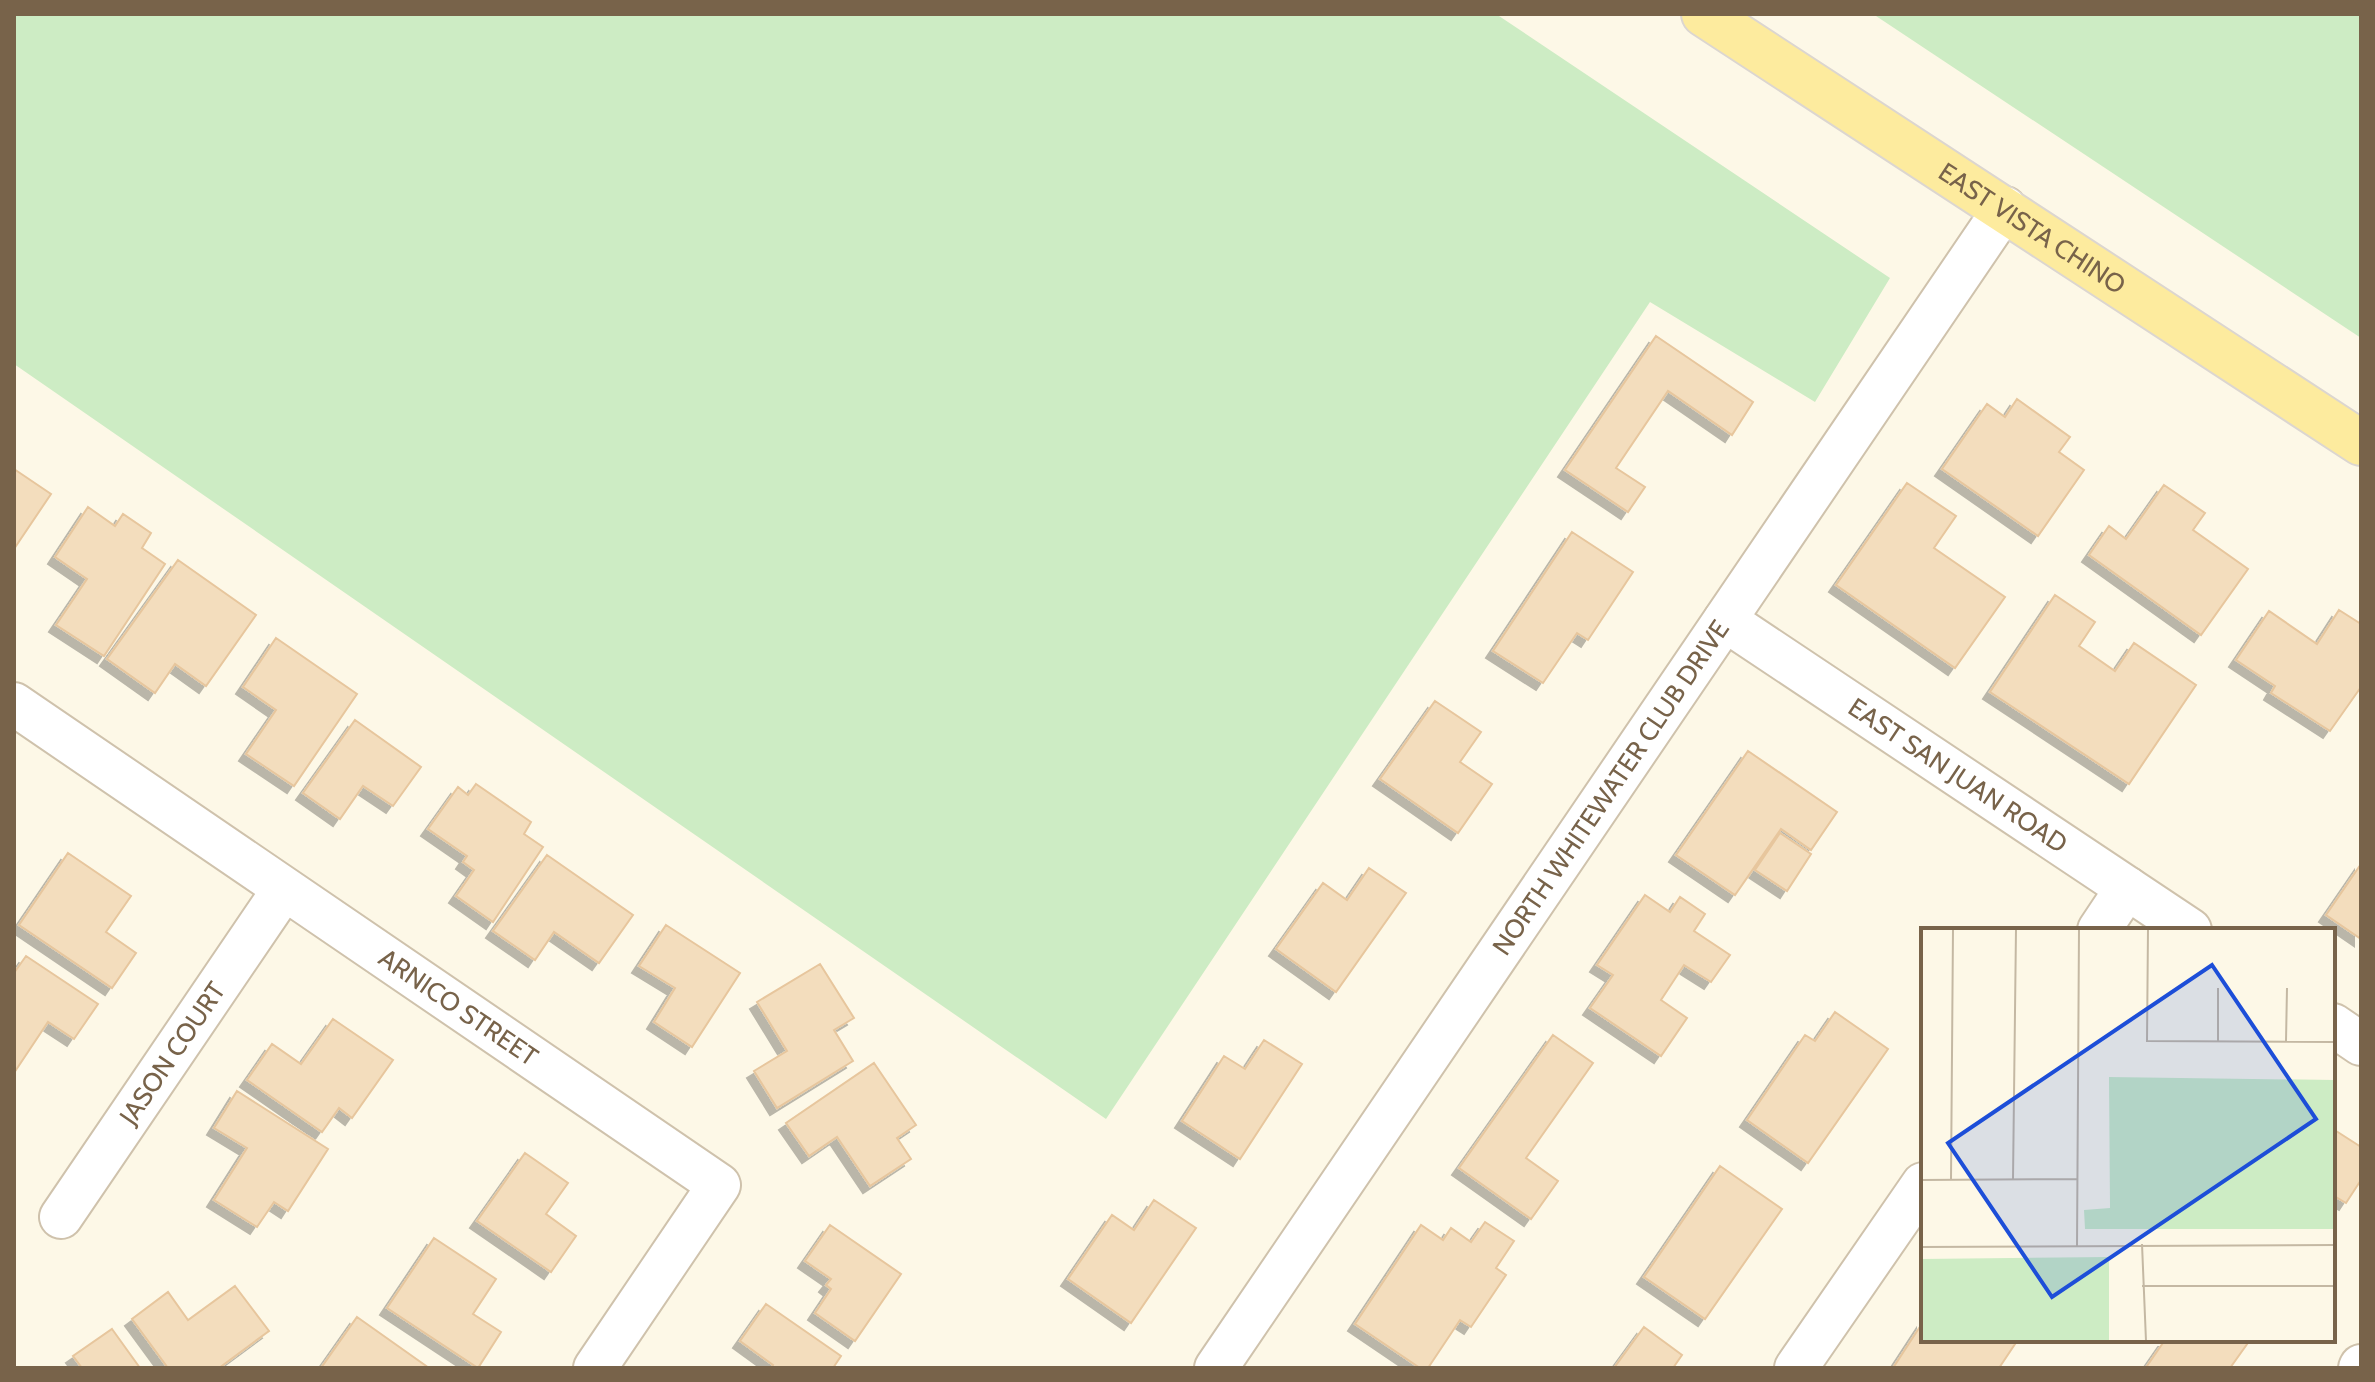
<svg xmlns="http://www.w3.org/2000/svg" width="2375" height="1382" viewBox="0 0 2375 1382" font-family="Cabin,sans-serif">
<defs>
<filter id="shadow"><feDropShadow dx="-7" dy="7" stdDeviation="0" flood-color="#0004"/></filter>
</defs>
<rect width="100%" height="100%" fill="#fdf8e7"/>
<path fill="#cdecc4" d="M14 14H1496L1890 278 1815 402 1650 302 1106 1119 14 364Z
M1873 14H2361V338Z"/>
<path fill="#f3ddbd" stroke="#e7c69d" stroke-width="2" filter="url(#shadow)" d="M1656 336 1753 402 1732 435 1668 391 1616 468 1645 487 1628 512 1565 470Z
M2017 399 2070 437 2059 452 2084 470 2038 536 1942 469 1987 404 2005 417Z
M14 469 51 494 14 549Z
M1907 483 1956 516 1934 548 2005 597 1955 668 1836 585Z
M2164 485 2205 513 2193 530 2248 569 2201 635 2089 555 2109 526 2126 539Z
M88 507 115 526 123 514 151 533 142 548 165 564 104 656 56 625 87 579 55 557Z
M1572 532 1633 572 1588 640 1577 633 1543 683 1493 651Z
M178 560 256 615 206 686 175 664 155 693 107 659Z
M2055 595 2095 622 2079 646 2115 671 2134 643 2196 685 2129 784 1990 692Z
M2339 610 2361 624V687L2330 731 2271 693 2275 686 2236 660 2269 611 2317 644Z
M276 638 357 694 294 786 246 754 276 710 243 687Z
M1435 701 1481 732 1460 762 1492 784 1458 833 1380 779Z
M355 720 421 767 393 806 363 786 340 819 303 793Z
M1748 751 1837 812 1811 850 1781 829 1735 895 1676 855Z
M476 784 531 822 524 834 543 847 493 922 456 896 474 870 463 862 467 856 428 829 458 787 468 795Z
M1780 833 1811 854 1787 891 1755 870Z
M68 853 131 896 106 932 136 953 112 988 19 925Z
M547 855 633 915 599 963 554 932 535 960 493 931Z
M2361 864V939L2326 915Z
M1369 868 1406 893 1336 992 1276 949 1323 883 1347 900Z
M1645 895 1670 912 1680 897 1705 914 1694 931 1730 955 1711 982 1684 965 1661 1000 1687 1018 1661 1056 1590 1008 1613 975 1597 965Z
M666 925 740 973 692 1047 654 1022 675 988 639 966Z
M26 956 98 1004 74 1039 48 1022 14 1073V973Z
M820 964 854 1018 834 1030 853 1061 777 1108 754 1071 787 1051 757 1002Z
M1835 1012 1888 1049 1808 1163 1747 1120 1805 1035 1815 1041Z
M333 1019 393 1060 352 1118 339 1108 322 1132 247 1080 272 1044 301 1064Z
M1553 1035 1593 1063 1526 1158 1558 1181 1531 1219 1459 1168Z
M1264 1040 1302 1064 1240 1159 1182 1121 1224 1056 1245 1069Z
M874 1063 916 1125 897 1138 911 1159 870 1186 837 1137 809 1156 786 1123Z
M237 1091 328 1149 288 1211 274 1202 257 1227 214 1200 247 1148 214 1128Z
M2333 1129 2361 1147V1180L2346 1203 2334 1196 2333 1198Z
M525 1153 568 1183 546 1214 576 1236 551 1272 477 1221Z
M1720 1166 1782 1209 1705 1319 1644 1277Z
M1154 1200 1196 1228 1131 1323 1068 1279 1112 1215 1134 1230Z
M1485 1222 1514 1241 1496 1268 1506 1275 1471 1327 1460 1320 1428 1368H1420L1355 1324 1421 1225 1443 1240 1451 1228 1471 1242Z
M830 1225 901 1274 855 1341 815 1313 831 1289 826 1285 831 1279 805 1261Z
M434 1238 496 1279 473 1314 501 1332 478 1368 387 1308Z
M235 1286 269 1331 219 1368H168L132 1319 168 1292 188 1320Z
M766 1304 841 1356 833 1368H771L773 1365 740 1341Z
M357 1317 429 1368H321Z
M1923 1322V1340H2008L2015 1344 1999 1368H1893Z
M1644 1327 1682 1355 1673 1368H1614Z
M112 1329 140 1368H82L73 1356Z
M2165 1340H2250L2230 1368H2150L2147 1366Z"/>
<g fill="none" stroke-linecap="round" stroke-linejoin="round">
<g stroke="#cfc2ac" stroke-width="46">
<g id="minor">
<path id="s1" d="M1725 620 2190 930"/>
<path id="s2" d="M14 704 719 1185 595 1368"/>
<path d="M2099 930 2127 888"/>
<path d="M2333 1025 2361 1044"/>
<path id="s3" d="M61 1217 284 889"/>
<path id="s4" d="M1216 1368 2005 208"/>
<path d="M1796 1368 1923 1184"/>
<path d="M2360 1368 2361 1366"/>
</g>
</g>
<g stroke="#dcd6d0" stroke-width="48">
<g id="primary">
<path id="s5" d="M1704 14 2361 443"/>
</g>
</g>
<use href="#minor" stroke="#fff" stroke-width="42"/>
<use href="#primary" stroke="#fdeb9e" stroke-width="44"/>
</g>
<g text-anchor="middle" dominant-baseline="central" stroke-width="6" stroke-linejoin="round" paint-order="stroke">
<g font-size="26" fill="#78634a" stroke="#fffbee">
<text stroke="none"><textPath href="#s5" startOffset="392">EAST VISTA CHINO</textPath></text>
<text stroke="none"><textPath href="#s1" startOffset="280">EAST SAN JUAN ROAD</textPath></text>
<text stroke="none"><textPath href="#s4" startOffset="702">NORTH WHITEWATER CLUB DRIVE</textPath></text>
<text stroke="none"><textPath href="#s2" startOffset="538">ARNICO STREET</textPath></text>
<text stroke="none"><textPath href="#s3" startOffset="198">JASON COURT</textPath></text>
</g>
</g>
<g transform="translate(1921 928)">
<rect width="414" height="414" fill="#fdf8e7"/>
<path d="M188 149 414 152V301H164L163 282 189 280ZM188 329V413H0V331Z" fill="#cdecc4"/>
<path fill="none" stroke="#c4b8a3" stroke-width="2" d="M227 1 226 113 414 114M297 113V60M365 113 366 60M92 251 95 1M0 252 157 251M30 252 32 1M221 316 225 413M156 318 158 1M0 319 414 317M221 358H414"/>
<path fill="#1d4ed8" fill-opacity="0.15" stroke="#1d4ed8" stroke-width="4" d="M291 37 395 191 131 369 27 215Z"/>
<rect width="414" height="414" fill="none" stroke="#78634a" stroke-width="4"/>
</g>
<rect width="2375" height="1382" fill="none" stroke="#78634a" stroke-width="32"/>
</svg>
